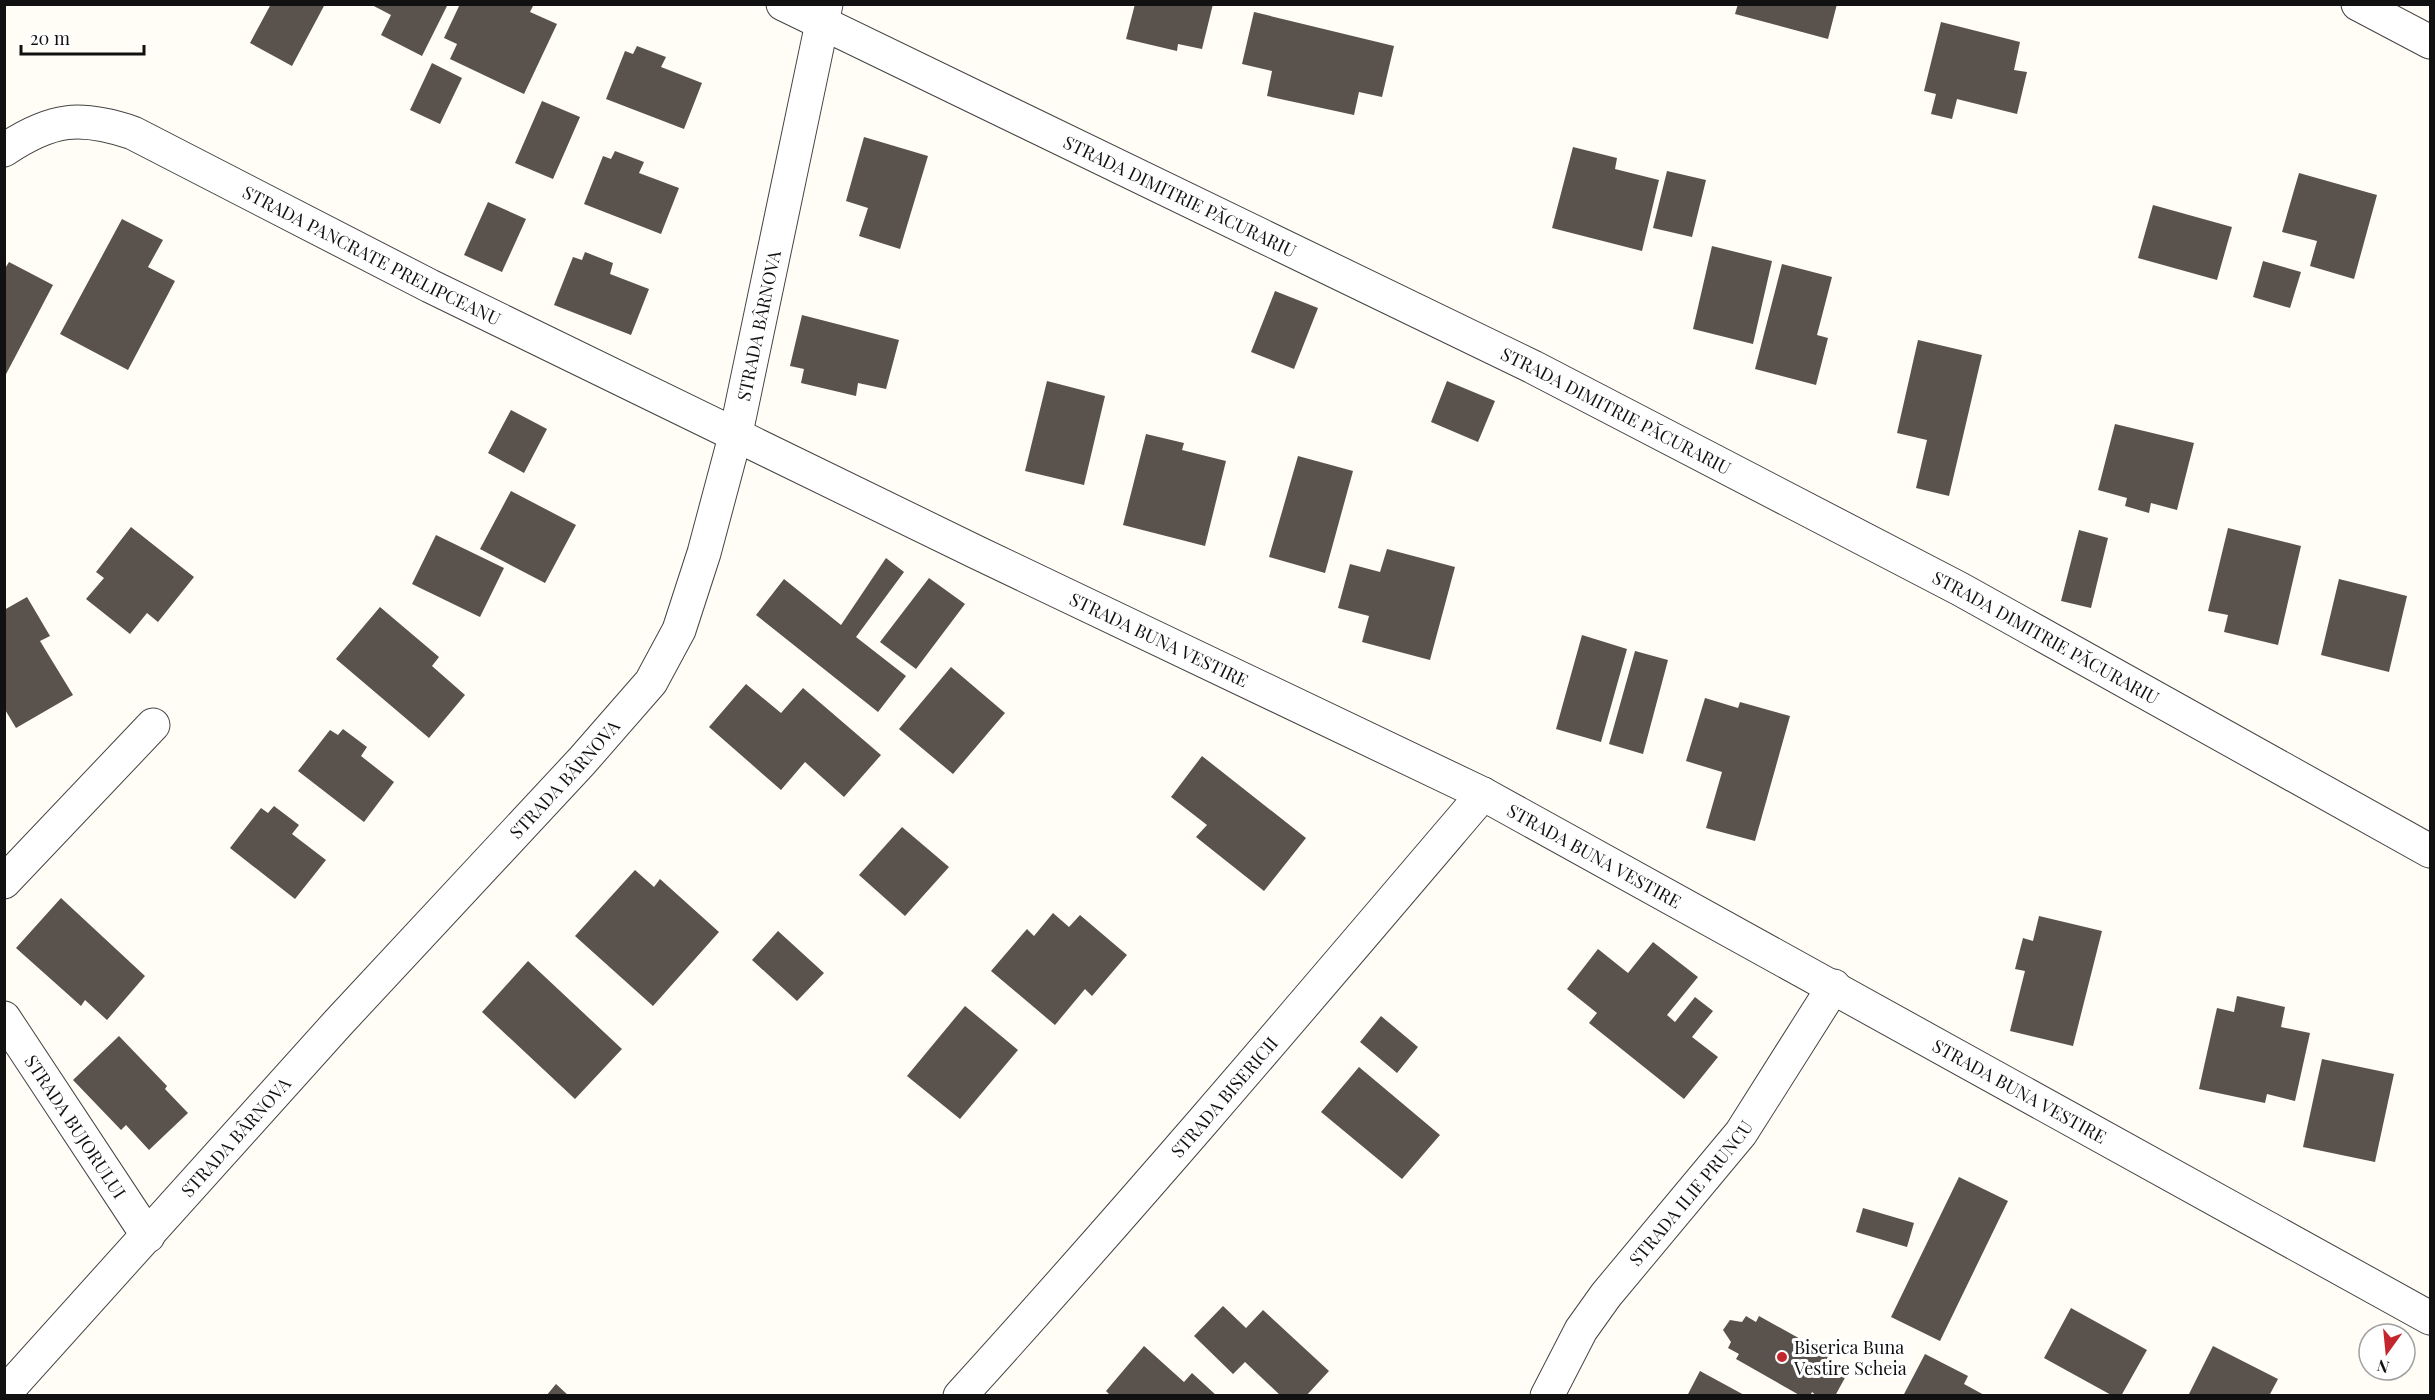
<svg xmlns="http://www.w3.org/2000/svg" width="2435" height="1400" viewBox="0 0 2435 1400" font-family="'Playfair Display',serif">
<rect width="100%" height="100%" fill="#fffdf5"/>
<path fill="#5a524d" d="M271 4H325L292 66 250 43Z
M370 4H448L422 56 381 35 391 15Z
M460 4H534L530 12 557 24 524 94 450 59 457 44 444 38Z
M1135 4H1213L1202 49 1178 44 1177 51 1126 39Z
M1738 4H1837L1828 39 1735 14Z
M1254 12 1394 46 1382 97 1359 92 1354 115 1267 96 1272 71 1242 64Z
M1941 22 2020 42 2014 70 2027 72 2017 114 1957 99 1952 119 1931 114 1936 94 1924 91Z
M637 46 666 57 661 67 702 83 684 129 606 99 625 51 633 54Z
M432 63 462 78 440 124 410 110Z
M542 101 580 117 553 179 515 163Z
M864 137 928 156 900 249 859 236 868 208 846 201Z
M1573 147 1617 158 1615 169 1659 180 1642 251 1552 228Z
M615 151 644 162 639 173 679 188 661 234 584 204 603 156 611 159Z
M1667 171 1706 180 1692 237 1653 228Z
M2299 173 2377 195 2354 279 2310 266 2317 241 2282 232Z
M488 202 526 219 502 272 464 255Z
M2153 205 2232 227 2217 280 2138 258Z
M122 219 163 240 148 267 175 281 128 370 60 334Z
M1712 246 1772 261 1753 344 1693 329Z
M585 252 613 263 610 274 649 289 631 335 554 305 573 257 582 260Z
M2263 261 2301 272 2290 308 2253 297Z
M9 262 53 285 4 378V270Z
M1782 264 1832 277 1817 335 1828 338 1816 385 1755 369Z
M1275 291 1318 308 1294 369 1251 352Z
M802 315 899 340 886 389 858 383 856 396 801 383 804 369 790 366Z
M1918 340 1982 355 1949 496 1916 488 1927 440 1897 433Z
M1047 381 1105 396 1084 485 1025 471Z
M1447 381 1495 401 1478 442 1431 422Z
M511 410 547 429 524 473 488 453Z
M2115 424 2194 443 2177 510 2151 503 2149 513 2125 506 2127 498 2098 490Z
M1146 434 1184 443 1182 450 1226 461 1205 546 1123 525Z
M1298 456 1353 471 1325 573 1269 557Z
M511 491 576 525 545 583 480 549Z
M131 527 194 577 158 622 147 613 130 634 86 599 104 578 96 572Z
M2228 528 2301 546 2278 645 2224 632 2228 615 2208 611Z
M2079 530 2108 538 2091 608 2061 601Z
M436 535 504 568 480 617 412 584Z
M1387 549 1455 567 1430 660 1362 642 1369 616 1338 608 1350 564 1380 572Z
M886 558 904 572 856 637 906 676 878 712 756 615 784 579 841 625Z
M929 578 965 604 916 669 880 642Z
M2339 579 2407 596 2389 672 2321 655Z
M27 597 50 636 40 641 73 695 16 728 4 708V610Z
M380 607 439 657 432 666 465 695 429 738 336 659Z
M1582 635 1627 649 1601 742 1556 729Z
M1635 651 1668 660 1643 754 1609 744Z
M951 667 1005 713 953 774 899 729Z
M746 684 781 713 803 688 881 755 844 797 805 762 781 790 709 727Z
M1705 698 1738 708 1740 702 1790 716 1755 841 1706 828 1722 772 1686 761Z
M343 729 367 747 361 756 394 782 364 822 298 771 330 730 338 735Z
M1202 756 1306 838 1264 891 1196 837 1207 825 1171 797Z
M274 806 299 825 292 834 326 860 295 899 230 848 261 808 268 813Z
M902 827 949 867 905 916 859 875Z
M635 870 654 887 660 879 719 932 653 1006 575 936Z
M61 898 145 976 107 1020 85 1000 81 1006 16 948Z
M1053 913 1069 927 1080 915 1127 955 1092 996 1085 989 1055 1025 991 971 1027 929 1034 936Z
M2039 916 2102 931 2073 1046 2010 1031 2025 971 2015 969 2023 938 2033 941Z
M778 931 824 973 797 1001 752 960Z
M1653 942 1698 977 1667 1015 1675 1022 1695 997 1713 1011 1692 1037 1718 1057 1684 1099 1589 1023 1597 1013 1567 989 1598 949 1628 973Z
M528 961 622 1049 575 1099 482 1012Z
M2237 996 2285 1007 2281 1027 2310 1033 2295 1101 2267 1094 2265 1103 2199 1089 2217 1008 2234 1012Z
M965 1006 1018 1050 960 1119 907 1076Z
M1381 1016 1418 1047 1397 1073 1360 1042Z
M119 1036 167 1086 165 1089 188 1113 149 1150 126 1125 121 1130 73 1080Z
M2322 1059 2394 1074 2375 1162 2303 1147Z
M1359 1067 1440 1135 1402 1179 1321 1112Z
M1959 1177 2008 1201 1940 1341 1891 1317Z
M1863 1208 1914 1223 1907 1247 1856 1232Z
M1223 1306 1246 1328 1263 1310 1329 1371 1306 1396H1281L1245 1362 1233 1374 1194 1336Z
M2071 1308 2147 1350 2121 1396H2113L2044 1358Z
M1746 1316 1756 1322 1759 1316 1829 1355 1825 1362 1847 1374 1835 1396H1817L1812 1392 1810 1396H1801L1736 1359 1739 1354 1728 1348 1731 1342 1723 1330 1730 1320 1742 1322Z
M1144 1346 1184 1382 1192 1373 1217 1396H1111L1106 1391Z
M2213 1346 2278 1379 2269 1396H2188Z
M1925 1354 1968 1376 1964 1384 1986 1396H1903Z
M1700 1371 1746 1396H1687Z
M556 1384 569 1396H546Z"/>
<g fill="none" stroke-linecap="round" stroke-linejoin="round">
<g stroke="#444" stroke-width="35">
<g id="minor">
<path id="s1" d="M783 4 1533 367 1960 589 2430 851"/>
<path d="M2358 4 2430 42"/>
<path id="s2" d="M4 150C52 118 80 115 133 133L430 286 976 552 1483 794 2430 1318"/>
<path d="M4 882 153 725"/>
<path id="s3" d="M4 1018 148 1236"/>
<path id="s4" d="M4 1394 338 1023 582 761 651 682 679 630 704 553 736 433 826 4"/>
<path id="s5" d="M960 1396C1139 1199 1311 996 1483 794"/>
<path id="s6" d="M1547 1396 1581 1330 1606 1295 1741 1133 1834 986"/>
</g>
</g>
<use href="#minor" stroke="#fff" stroke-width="33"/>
</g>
<circle fill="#c4262e" stroke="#fff" stroke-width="2" cx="1782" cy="1357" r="6"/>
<g text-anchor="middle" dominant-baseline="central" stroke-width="6" stroke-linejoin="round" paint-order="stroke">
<g font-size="18" fill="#111" stroke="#fff">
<text stroke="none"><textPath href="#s1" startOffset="441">STRADA DIMITRIE PĂCURARIU</textPath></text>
<text stroke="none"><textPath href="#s2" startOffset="405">STRADA PANCRATE PRELIPCEANU</textPath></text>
<text stroke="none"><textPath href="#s4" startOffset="1336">STRADA BÂRNOVA</textPath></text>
<text stroke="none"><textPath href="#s1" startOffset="927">STRADA DIMITRIE PĂCURARIU</textPath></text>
<text stroke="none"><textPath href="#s1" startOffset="1413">STRADA DIMITRIE PĂCURARIU</textPath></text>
<text stroke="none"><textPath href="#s2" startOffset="1281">STRADA BUNA VESTIRE</textPath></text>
<text stroke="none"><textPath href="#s4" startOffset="832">STRADA BÂRNOVA</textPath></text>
<text stroke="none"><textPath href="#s2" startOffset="1767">STRADA BUNA VESTIRE</textPath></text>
<text stroke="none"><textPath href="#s2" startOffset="2253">STRADA BUNA VESTIRE</textPath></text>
<text stroke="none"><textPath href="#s5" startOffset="399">STRADA BISERICII</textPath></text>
<text stroke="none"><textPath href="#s3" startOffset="130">STRADA BUJORULUI</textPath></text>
<text stroke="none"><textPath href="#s4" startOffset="346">STRADA BÂRNOVA</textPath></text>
<text stroke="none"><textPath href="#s6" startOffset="250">STRADA ILIE PRUNCU</textPath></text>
</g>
<g font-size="18" fill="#111" stroke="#fff" text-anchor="start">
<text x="1794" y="1347">Biserica Buna<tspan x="1794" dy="21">Vestire Scheia</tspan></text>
</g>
</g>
<rect width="2435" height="1400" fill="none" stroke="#111111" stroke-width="12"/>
<g transform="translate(2387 1352) rotate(195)"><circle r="28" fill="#ffffff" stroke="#a0a0a0" stroke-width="1.5"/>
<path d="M0-4.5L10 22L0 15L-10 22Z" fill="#c4262e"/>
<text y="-9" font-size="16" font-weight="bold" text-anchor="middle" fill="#111111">N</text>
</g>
<path d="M21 45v9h123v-9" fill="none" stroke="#111111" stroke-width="3"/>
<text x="30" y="45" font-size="18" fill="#111111" stroke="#ffffff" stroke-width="4.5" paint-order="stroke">20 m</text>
</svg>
